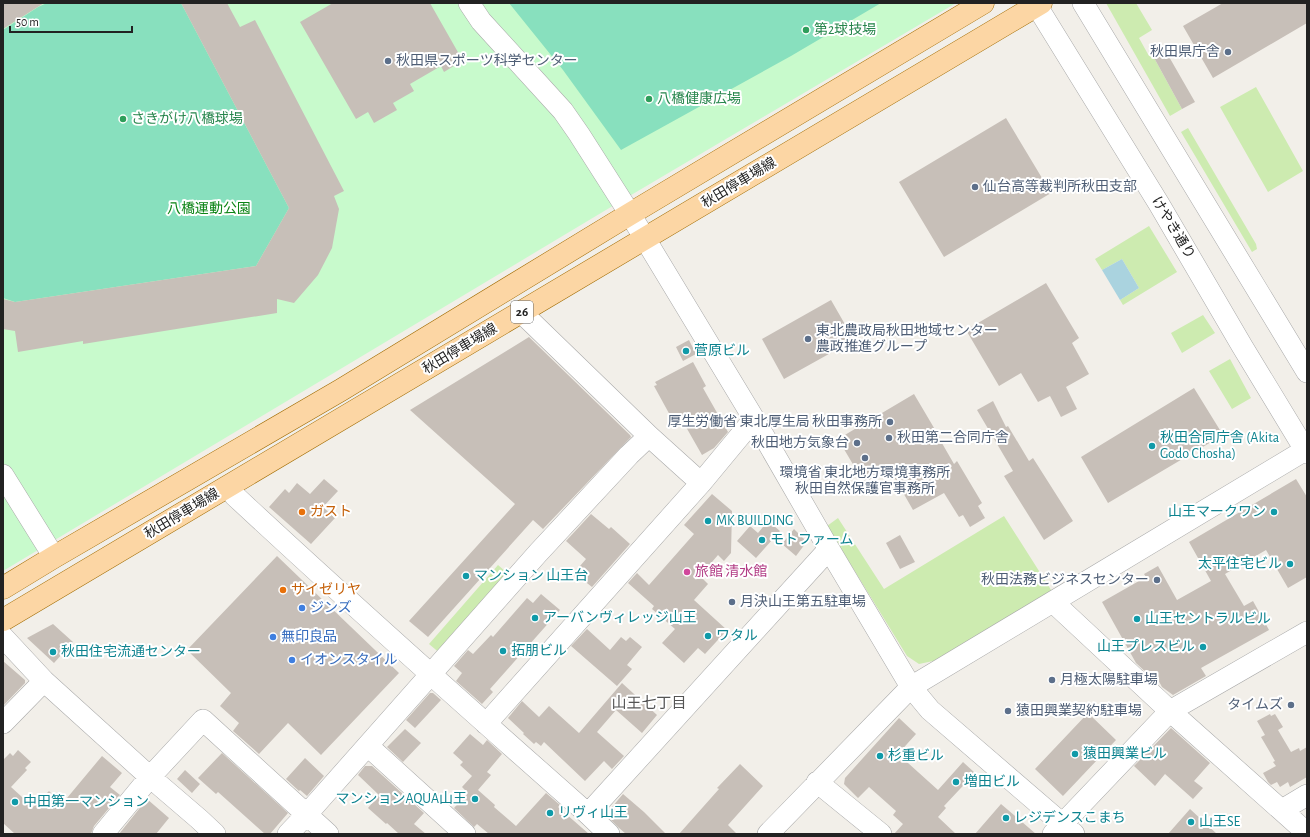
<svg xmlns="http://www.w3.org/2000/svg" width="1310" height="837" viewBox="0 0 1310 837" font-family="'Alegreya Sans','Noto Sans JP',sans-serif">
<rect width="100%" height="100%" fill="#f2efe9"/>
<path fill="#cdebb0" d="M1106 3H1136L1152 30 1139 38 1149 56 1152 54 1182 109 1170 116Z
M1256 87 1303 171 1268 192 1220 107Z
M1188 128 1256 244 1257 249 1252 252 1181 132Z
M1149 226 1177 272 1123 305 1120 300 1139 288 1122 259 1102 270 1095 259Z
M1203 315 1215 333 1182 353 1171 333Z
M1230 359 1251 398 1232 409 1209 371Z
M1004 516 1053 593 938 660 919 664 907 656 827 526 838 518 884 589Z
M498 565 511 576 442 655 429 644Z"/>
<path fill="#c8facc" d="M3 3H956L621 201 3 571Z"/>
<path fill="#88e0be" d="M47 3H181L289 208 256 266 15 302 3 298V30L38 7Z
M509 3H881L791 56 621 150 563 70Z"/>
<path fill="#aad3df" d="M1122 259 1139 288 1120 300 1102 270Z"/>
<path fill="#c7bfb8" d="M3 3H44L3 29Z
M181 3H227L240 27 255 20 344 191 334 196 339 209 332 248 318 275 294 303 277 299V313L83 344V341L18 352 15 331 3 329V299L15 302 256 266 289 208Z
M333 3H430L459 54 453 57 457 64 444 72 441 66 410 84 414 91 393 103 397 110 374 123 368 112 356 119 300 22Z
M1223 3H1307V23L1213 78 1183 26Z
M1164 48 1195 102 1182 109 1152 54Z
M1006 118 1051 193 944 257 899 182Z
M1046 283 1079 338 1072 343 1089 374 1066 387 1077 409 1061 417 1050 396 1038 402 1021 373 999 386 966 330Z
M831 300 854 340 784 379 762 339Z
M529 337 630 435 631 437 543 529 533 520 428 637 409 621 515 504 410 410Z
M689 340 696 354 683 361 676 347Z
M693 362 706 386 703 388 728 432 714 448 702 455 678 413 671 417 654 386 657 385 655 382Z
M1194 388 1223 435 1108 503 1081 457Z
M914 394 940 438H939L954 464 957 461 982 503 978 506 985 518 970 527 963 515 959 517 944 493 913 510 889 468 864 483 838 439Z
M993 401 1006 427 1008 426 1029 461 1033 458 1073 521 1044 540 1004 476 1013 471 977 410Z
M324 479 338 491 323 507 335 518 311 544 269 507 285 489 289 493 297 483 310 494Z
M1296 479 1307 497V577L1288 588 1266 550 1225 574 1244 606 1253 601 1269 630 1201 668 1206 676 1173 695 1162 687 1156 676 1152 678 1136 663 1102 602 1146 577 1144 574 1158 566 1177 600 1211 581 1189 542Z
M712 494 732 511 731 553 724 561 718 555 700 576 708 584 694 600 727 630 705 654 698 648 684 663 662 643 675 629 652 609 654 606 628 583 637 573 649 585 694 534 684 525Z
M591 514 609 529 611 527 630 544 592 587 574 573 586 559 566 541Z
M768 521 780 531 756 558 737 541 750 526 758 533Z
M794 529 804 539 805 544 796 556 782 544Z
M900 535 915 562 900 569 886 543Z
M277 556 399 673 321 755 288 723 259 754 233 731 239 723 220 706 231 693 187 650Z
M541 594 560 610 490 689 493 692 482 704 456 681 462 673 454 666 468 650 473 654 491 635 493 637 527 598 533 603Z
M53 624 73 642 54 663 27 638Z
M587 629 610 650 621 637 626 641 630 637 642 647 627 665 632 669 617 686 571 646Z
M3 661 25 680V683L3 706Z
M622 683 657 715 642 733 616 710 597 732 624 756 612 769 604 761 585 781 544 742 541 746 536 742 534 744 523 734 524 733 508 718 522 701 539 717 549 706 579 733Z
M430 693H433L441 700 415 728 406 720Z
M1088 713 1116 740 1063 796 1035 769Z
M1270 714 1271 716 1275 714 1283 727 1278 730 1291 752 1299 748 1300 751 1307 747V777L1290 787 1288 782 1280 787 1277 782 1271 785 1268 782 1263 773 1276 766 1273 762 1275 761 1261 737 1265 735 1257 721Z
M899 718 916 734 898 754 938 790 963 762 975 773 944 806 946 808 938 817 956 834H894L903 824 893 815 896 811 869 787 858 798 844 784 845 778Z
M1171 728 1210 763 1194 781 1203 788 1193 799 1165 774 1155 786 1134 766Z
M405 729 421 743 403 762 387 747Z
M470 734 483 745 487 740 502 754 487 772 491 775 478 790 495 805 494 807 516 826 546 793 560 805 558 807 589 834H489L477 824 474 827 454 808 468 793 462 787 472 776 460 765 463 762 453 753Z
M18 750 31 762 25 768 27 770 11 787 33 807 49 791 62 804 102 756 122 773 110 787 120 795 94 826 91 834H15L3 823V760L10 753 13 756Z
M222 753 288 813 270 834H265L218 792 216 794 198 778Z
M305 758 324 776 307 796 300 790 299 791 286 779Z
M740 764 763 786 728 825 737 834H679L719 789 717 788Z
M365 766H372L424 813 414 824 426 834H399L387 823 386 824 368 808 379 795 358 775Z
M185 770 200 784 192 793 177 779Z
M623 794 644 812 666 834H626L619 828 608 817 615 810 612 807Z
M147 799 169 818 156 834H119Z
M1001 804 1036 834H975Z
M1190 809 1217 834H1168Z"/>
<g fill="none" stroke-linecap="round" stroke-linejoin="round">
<g stroke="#a9a9a9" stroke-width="22">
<path id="minor" d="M469 3 481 21 563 111 579 134 630 214 754 419 829 549 911 687 930 710 1074 834
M1035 3 1159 204 1242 346 1307 453
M1083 3 1307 372
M521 312 649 436
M3 475 54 557
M229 486 235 496C351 604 469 709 588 814L609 834
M1053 602 1170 711 1307 833
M3 637 44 681 150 777 199 819 215 834
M3 723 44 681
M486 724 701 483
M368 746 465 834
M817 782 881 834
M1282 810 1307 795
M588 814 829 549
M103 834 150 777 203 720 328 834
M288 834 307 814 538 553 629 455 649 436 701 483 754 419
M768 834 911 687 1307 449
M1053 834 1170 711 1307 632"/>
</g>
<g stroke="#a06b00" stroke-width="23">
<path id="major" d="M3 588 54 557 341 390 630 214 983 3
M3 620 1041 3"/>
</g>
<use href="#minor" stroke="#fff" stroke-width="21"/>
<use href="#major" stroke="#fcd6a4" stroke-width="22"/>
</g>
<g fill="#2e9e5b" stroke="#fff" stroke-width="1.5">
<circle cx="806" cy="30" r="4"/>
<circle cx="649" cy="99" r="4"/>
<circle cx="123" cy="119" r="4"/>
</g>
<g fill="#5c6f8a" stroke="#fff" stroke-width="1.5">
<circle cx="1228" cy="52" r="4"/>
<circle cx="388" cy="61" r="4"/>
<circle cx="975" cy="187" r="4"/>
<circle cx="808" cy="339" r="4"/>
<circle cx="890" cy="422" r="4"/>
<circle cx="889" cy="438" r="4"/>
<circle cx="857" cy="443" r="4"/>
<circle cx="865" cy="458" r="4"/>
<circle cx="1157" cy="580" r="4"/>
<circle cx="732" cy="602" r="4"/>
<circle cx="1052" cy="680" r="4"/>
<circle cx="1291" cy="705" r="4"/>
<circle cx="1008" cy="711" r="4"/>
</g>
<g fill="#0f9aa8" stroke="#fff" stroke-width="1.5">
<circle cx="686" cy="351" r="4"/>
<circle cx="1152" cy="446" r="4"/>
<circle cx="1274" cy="512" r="4"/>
<circle cx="708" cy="521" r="4"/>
<circle cx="762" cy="540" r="4"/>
<circle cx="1290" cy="564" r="4"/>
<circle cx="466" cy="576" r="4"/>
<circle cx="535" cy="618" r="4"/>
<circle cx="1137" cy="619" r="4"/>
<circle cx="708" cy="636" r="4"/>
<circle cx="1203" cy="647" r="4"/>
<circle cx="503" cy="651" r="4"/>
<circle cx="53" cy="652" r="4"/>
<circle cx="1075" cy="754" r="4"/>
<circle cx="880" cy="756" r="4"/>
<circle cx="956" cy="782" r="4"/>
<circle cx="475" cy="799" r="4"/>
<circle cx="15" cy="802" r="4"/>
<circle cx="550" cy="813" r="4"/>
<circle cx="1006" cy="818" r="4"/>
<circle cx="1191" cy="822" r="4"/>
</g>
<g fill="#e8710a" stroke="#fff" stroke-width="1.5">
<circle cx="302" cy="512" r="4"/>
<circle cx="283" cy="590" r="4"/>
</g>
<circle fill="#d1479c" stroke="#fff" stroke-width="1.5" cx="687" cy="572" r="4"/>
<g fill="#3f7fe0" stroke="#fff" stroke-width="1.5">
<circle cx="302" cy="608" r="4"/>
<circle cx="273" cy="637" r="4"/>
<circle cx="292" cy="660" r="4"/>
</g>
<g text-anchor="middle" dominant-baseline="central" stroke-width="4" stroke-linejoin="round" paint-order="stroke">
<rect fill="#fff" stroke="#646464" stroke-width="1" x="511" y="301" width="22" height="22" rx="3"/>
<g font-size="13" font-weight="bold" fill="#222">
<text x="522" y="312">26</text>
</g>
<g font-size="14" fill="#27864d" stroke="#fff" text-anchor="start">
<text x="814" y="30">第2球技場</text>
<text x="657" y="99">八橋健康広場</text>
<text x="131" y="119">さきがけ八橋球場</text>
</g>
<g font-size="14" fill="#4e5e75" stroke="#fff" text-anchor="start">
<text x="1220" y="52" text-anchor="end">秋田県庁舎</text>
<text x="396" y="61">秋田県スポーツ科学センター</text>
<text x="983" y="187">仙台高等裁判所秋田支部</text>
<text x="816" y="331">東北農政局秋田地域センター<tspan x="816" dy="16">農政推進グループ</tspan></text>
<text x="882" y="422" text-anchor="end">厚生労働省 東北厚生局 秋田事務所</text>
<text x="897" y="438">秋田第二合同庁舎</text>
<text x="849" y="443" text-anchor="end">秋田地方気象台</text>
<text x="865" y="473" text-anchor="middle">環境省 東北地方環境事務所<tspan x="865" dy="16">秋田自然保護官事務所</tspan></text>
<text x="1149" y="580" text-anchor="end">秋田法務ビジネスセンター</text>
<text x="740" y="602">月決山王第五駐車場</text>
<text x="1060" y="680">月極太陽駐車場</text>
<text x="1283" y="705" text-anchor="end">タイムズ</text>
<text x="1016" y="711">猿田興業契約駐車場</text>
</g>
<g font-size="14" fill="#222" stroke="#fff">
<text transform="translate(739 183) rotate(-31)">秋田停車場線</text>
<text transform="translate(1173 228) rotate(59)">けやき通り</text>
<text transform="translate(460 349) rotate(-31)">秋田停車場線</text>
<text transform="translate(182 514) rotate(-31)">秋田停車場線</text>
</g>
<g font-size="14" fill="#0c8416" stroke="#fff">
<text x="209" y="209">八橋運動公園</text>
</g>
<g font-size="14" fill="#0d838f" stroke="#fff" text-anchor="start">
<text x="694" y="351">菅原ビル</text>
<text x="1160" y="438">秋田合同庁舎 (Akita<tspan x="1160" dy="16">Godo Chosha)</tspan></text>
<text x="1266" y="512" text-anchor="end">山王マークワン</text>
<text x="716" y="521">MK BUILDING</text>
<text x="770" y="540">モトファーム</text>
<text x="1282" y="564" text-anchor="end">太平住宅ビル</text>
<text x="474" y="576">マンション 山王台</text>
<text x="543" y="618">アーバンヴィレッジ山王</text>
<text x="1145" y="619">山王セントラルビル</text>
<text x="716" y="636">ワタル</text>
<text x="1195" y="647" text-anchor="end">山王プレスビル</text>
<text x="511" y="651">拓朋ビル</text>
<text x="61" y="652">秋田住宅流通センター</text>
<text x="1083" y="754">猿田興業ビル</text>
<text x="888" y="756">杉重ビル</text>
<text x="964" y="782">増田ビル</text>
<text x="467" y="799" text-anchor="end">マンションAQUA山王</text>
<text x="23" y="802">中田第一マンション</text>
<text x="558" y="813">リヴィ山王</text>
<text x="1014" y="818">レジデンスこまち</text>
<text x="1199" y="822">山王SE</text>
</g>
<g font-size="14" fill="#c56008" stroke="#fff" text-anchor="start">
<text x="310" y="512">ガスト</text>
<text x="291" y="590">サイゼリヤ</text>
</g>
<g font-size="14" fill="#b23c85" stroke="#fff" text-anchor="start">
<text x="695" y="572">旅館 清水館</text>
</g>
<g font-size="14" fill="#366cbe" stroke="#fff" text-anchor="start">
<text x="310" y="608">ジンズ</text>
<text x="281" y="637">無印良品</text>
<text x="300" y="660">イオンスタイル</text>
</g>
<g font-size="15" fill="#555" stroke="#fff">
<text x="649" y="703">山王七丁目</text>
</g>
</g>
<rect width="1310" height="837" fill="none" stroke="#222222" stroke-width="8"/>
<path d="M10 26v6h122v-6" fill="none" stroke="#222222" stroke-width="2"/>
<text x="16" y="26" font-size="12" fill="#222222" stroke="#ffffff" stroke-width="3" paint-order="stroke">50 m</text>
</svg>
